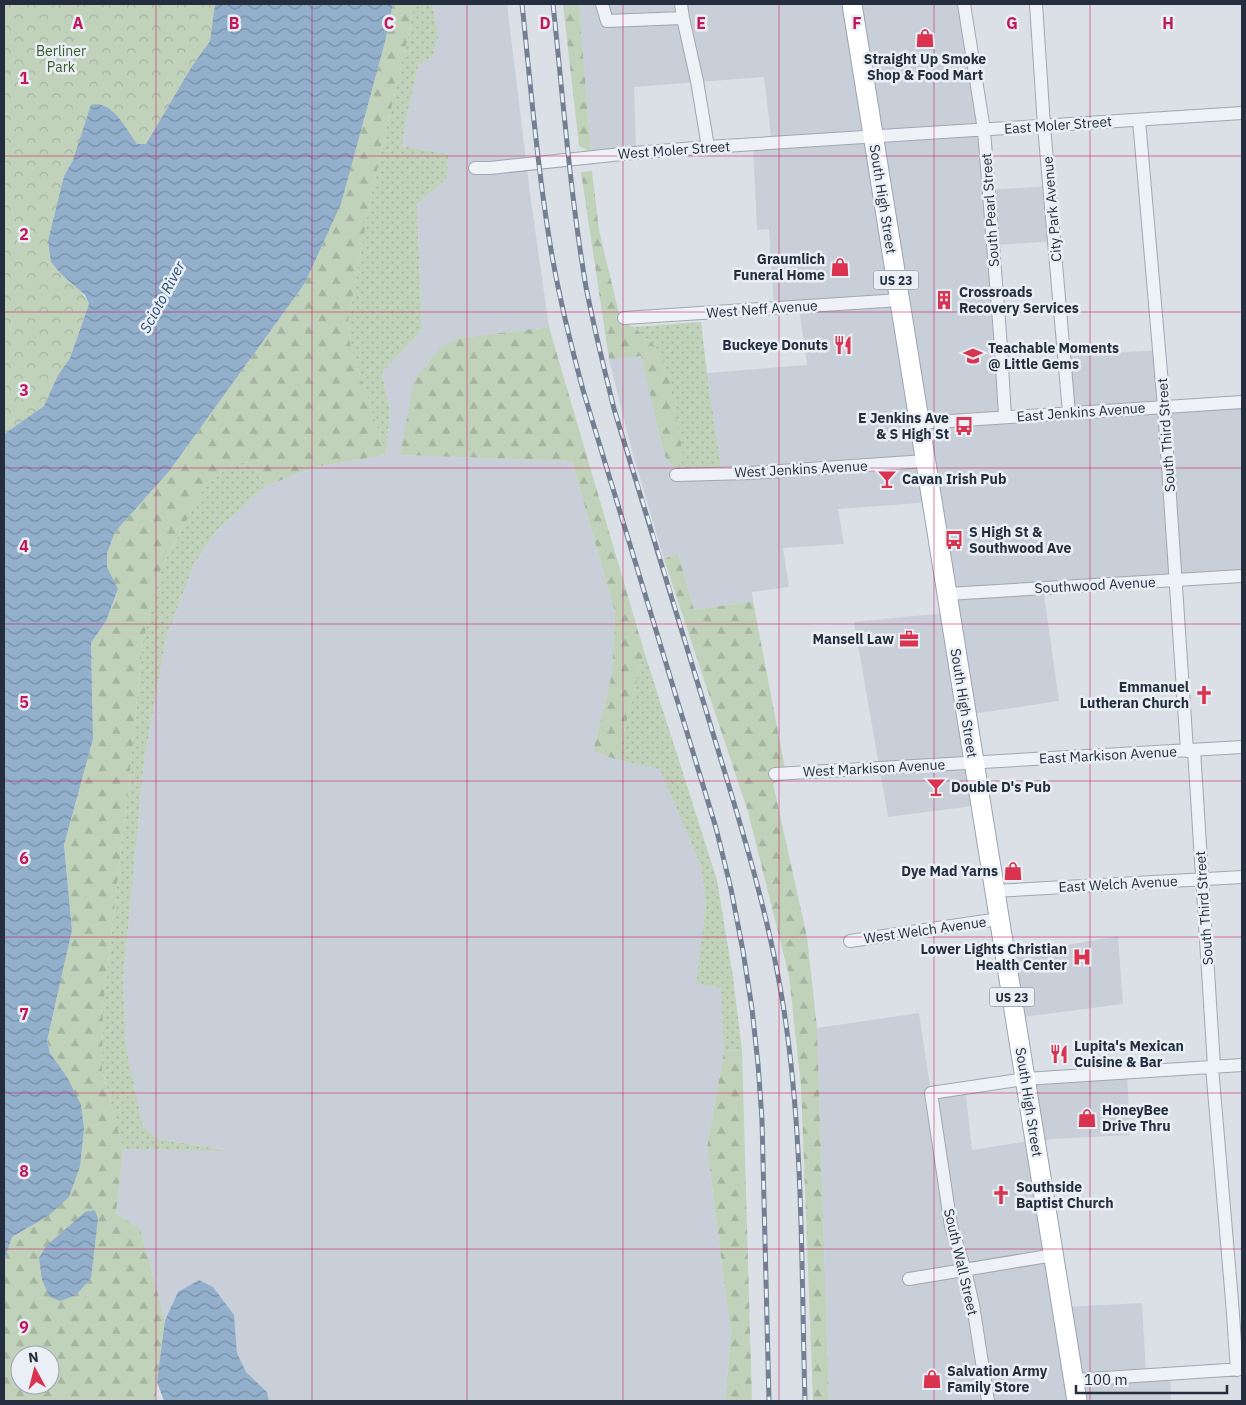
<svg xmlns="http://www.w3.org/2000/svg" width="1246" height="1405" viewBox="0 0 1246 1405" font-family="'IBM Plex Sans',sans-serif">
<defs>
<pattern id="grass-dots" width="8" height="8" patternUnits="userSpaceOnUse" patternTransform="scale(1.25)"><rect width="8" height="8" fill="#c1d2bb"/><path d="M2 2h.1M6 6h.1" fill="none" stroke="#a6b5a2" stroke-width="1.8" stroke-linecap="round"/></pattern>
<pattern id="forest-firs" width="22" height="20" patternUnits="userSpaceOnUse" patternTransform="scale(1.25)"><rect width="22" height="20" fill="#c1d2bb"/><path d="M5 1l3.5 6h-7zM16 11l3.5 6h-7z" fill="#a6b5a2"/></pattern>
<pattern id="park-crowns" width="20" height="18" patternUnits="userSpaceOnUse" patternTransform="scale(1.25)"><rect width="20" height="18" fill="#c1d2bb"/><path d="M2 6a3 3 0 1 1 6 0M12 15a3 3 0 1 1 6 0" fill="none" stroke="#a6b5a2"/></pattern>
<pattern id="water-waves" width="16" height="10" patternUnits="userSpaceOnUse" patternTransform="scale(1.25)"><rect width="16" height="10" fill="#92afcb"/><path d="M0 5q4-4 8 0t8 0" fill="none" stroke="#778fa6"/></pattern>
</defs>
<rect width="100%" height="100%" fill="#dbe0e7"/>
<path fill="#c9cfd9" d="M433 4H507L531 201 549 327 459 338 401 455 572 461 615 613 612 674 593 751 617 760 660 768 701 866 706 905 697 984 722 988 724 1051 707 1147 731 1335 725 1401H269L267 1392 246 1372 237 1353 234 1315 178 1292 165 1320 140 1228 116 1214 123 1149 226 1150 158 1139 143 1126 126 1047 123 981 144 761 166 639 194 564 216 531 266 486 315 467 386 455 390 410 382 373 422 330 417 205 447 178 448 154 402 146 407 115 419 64 433 56 438 37Z
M579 4H965L988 190 1050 186 1055 241 996 245 1007 417 1068 412 1063 356 1160 350 1164 406 1242 402V576L1043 588 1059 701 966 715 981 805 888 817 854 622 946 613 932 502 838 509 844 544 783 548 789 587 752 592 753 601 694 610 678 553 664 559 631 447 609 359 641 355 665 457 678 472 722 473 707 373 807 365 799 308 774 309 769 229 757 230 753 147 772 145 764 77 634 87 636 149 591 152Z
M1118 936 1123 1004 1016 1018 1006 956Z
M919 1013 931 1092 965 1087 972 1150 1035 1140 1025 1080 1127 1073 1130 1135 1051 1139 1036 1143 1063 1307 1142 1303 1146 1372 1170 1374 1171 1401H829L817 1028Z"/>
<path fill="url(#grass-dots)" d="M414 4H433L438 37 433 56 419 64 407 115 402 146 448 154 447 178 417 205 422 330 382 373 390 410 386 455 350 343 348 322 372 191 408 37Z
M701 322 707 373 722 473 678 472 655 346 634 327Z
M250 462 266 486 216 531 194 564 166 639 144 761 123 981 126 1047 143 1126 158 1139 231 1151 123 1149 102 1069 103 1006 129 783 143 641 161 569 205 485 234 463Z
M644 651 717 880 733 977 742 1050 724 1051 721 988 696 984 706 905 701 866 660 769 617 760Z"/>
<path fill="url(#forest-firs)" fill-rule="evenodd" d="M393 4H414L408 37 372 191 348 322 350 343 386 455 315 467 266 486 250 462 234 463 205 485 161 569 143 641 129 783 103 1006 102 1069 123 1149 116 1214 140 1228 165 1320 155 1401H4V1261L12 1237 48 1216 67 1077 50 1053 47 1041 72 930 64 845 93 739 91 643 106 621 118 590 107 568V553L115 532 170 470 305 283 341 204 385 42ZM20 1355H50V1385H20Z
M563 4H579L591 152 579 146Z
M592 171 599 230 621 322 634 327 655 346 668 373 683 454 678 472 665 457 641 356 609 359 581 172Z
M549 327 644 651 617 760 593 751 612 674 615 613 572 461 400 455 414 381 439 349 459 338Z
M678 553 694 610 753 601 787 779 773 783 807 937 817 1028 829 1401H813L801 1086 789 976 748 812 664 559Z
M742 1050 752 1401H725L731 1335 707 1147 724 1051Z"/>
<path fill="url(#park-crowns)" d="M4 4H215L210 41 192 66 146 144H137L112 110 73 160 64 176 51 262C63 276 81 287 89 304L70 358 58 375 44 406 4 434Z"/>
<path fill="url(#water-waves)" d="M215 4H393L385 42 341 204 305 283 170 470 115 532 107 553V567L118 589 106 621 91 643 93 739 64 845 72 930 47 1041 50 1053 67 1077 81 1105 84 1129 80 1166 69 1197 48 1216 12 1237 4 1261V434L44 406 58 375 70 358 89 304 85 295 61 274 51 262 48 241 64 176 73 160 91 105C112 99 126 129 137 144H146L192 66 210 41Z
M95 1210 98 1219 91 1278 76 1295 60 1301 50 1297 42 1280 39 1258 46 1246 85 1212Z
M199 1280 213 1287 234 1315 237 1353 246 1372 267 1392 269 1401H164L157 1382 165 1320 178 1292Z"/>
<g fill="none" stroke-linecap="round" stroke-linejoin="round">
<g stroke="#a0a7b1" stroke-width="14">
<path id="street" d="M602 4 607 21 683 18
M681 4 683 18 697 81 708 147
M964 4 984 130 1001 347 1005 417
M1036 4 1044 126 1069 413
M1139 120 1164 407 1187 751
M475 168H490L622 154 708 147 1242 113
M624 318 900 300
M919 423 1242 402
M676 475 750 473 925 461
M947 594 1242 576
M1194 750 1214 1066
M775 774 1242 747
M995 891 1242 877
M850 941 999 919
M1212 1067 1232 1301 1237 1370
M909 1279 1054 1255
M1074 1380 1242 1369
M988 1401 973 1305 965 1270 951 1226 931 1093 1025 1079 1242 1065"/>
</g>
<g stroke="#99a4b4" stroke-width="21">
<path id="primary" d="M852 4 1077 1401"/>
</g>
<use href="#street" stroke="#eef1f5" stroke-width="12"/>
<use href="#primary" stroke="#fff" stroke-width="19"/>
<g stroke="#737f92" stroke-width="5">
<path id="rail" d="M522 4C530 79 536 155 548 231 556 285 569 338 583 390L716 828 731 889 743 951 752 1009 758 1064 762 1120 769 1401
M553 4C563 98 570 193 586 287 594 328 604 368 614 409 646 511 677 614 708 717 736 810 766 902 782 998 804 1131 801 1267 805 1401"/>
</g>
<use href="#rail" stroke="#eaeff5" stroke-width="3" stroke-dasharray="9" stroke-linecap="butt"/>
</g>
<path fill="none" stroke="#c2185b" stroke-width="1" stroke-opacity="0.55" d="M156 4V1401M312 4V1401M467 4V1401M623 4V1401M779 4V1401M934 4V1401M1090 4V1401M4 156H1242M4 312H1242M4 468H1242M4 624H1242M4 781H1242M4 937H1242M4 1093H1242M4 1249H1242"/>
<defs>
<g id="shop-bare" transform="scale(1.5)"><path d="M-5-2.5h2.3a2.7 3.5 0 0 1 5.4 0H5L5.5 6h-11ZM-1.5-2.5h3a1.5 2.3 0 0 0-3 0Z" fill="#d9334f" stroke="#eaeff5" stroke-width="2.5" paint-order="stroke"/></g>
<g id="building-bare" transform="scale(1.5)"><path d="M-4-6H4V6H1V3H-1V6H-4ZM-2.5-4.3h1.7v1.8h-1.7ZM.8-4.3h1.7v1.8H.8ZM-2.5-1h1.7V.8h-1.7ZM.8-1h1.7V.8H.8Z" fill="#d9334f" stroke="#eaeff5" stroke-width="2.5" paint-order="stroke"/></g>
<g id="restaurant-bare" transform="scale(1.5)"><path d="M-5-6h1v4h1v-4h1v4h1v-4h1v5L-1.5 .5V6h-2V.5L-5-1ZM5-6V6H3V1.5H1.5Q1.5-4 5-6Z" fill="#d9334f" stroke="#eaeff5" stroke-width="2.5" paint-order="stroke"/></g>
<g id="school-bare" transform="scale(1.5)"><path d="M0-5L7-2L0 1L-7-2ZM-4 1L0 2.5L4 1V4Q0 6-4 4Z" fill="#d9334f" stroke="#eaeff5" stroke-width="2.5" paint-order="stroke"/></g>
<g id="bus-bare" transform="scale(1.5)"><path d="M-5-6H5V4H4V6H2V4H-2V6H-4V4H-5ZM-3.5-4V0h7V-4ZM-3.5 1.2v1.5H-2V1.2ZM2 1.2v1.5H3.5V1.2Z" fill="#d9334f" stroke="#eaeff5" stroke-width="2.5" paint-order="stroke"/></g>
<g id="bar-bare" transform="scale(1.5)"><path d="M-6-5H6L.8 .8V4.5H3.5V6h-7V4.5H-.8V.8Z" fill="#d9334f" stroke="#eaeff5" stroke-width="2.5" paint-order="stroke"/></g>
<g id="office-bare" transform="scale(1.5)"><path d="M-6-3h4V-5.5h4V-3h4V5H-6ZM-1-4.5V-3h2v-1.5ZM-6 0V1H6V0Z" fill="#d9334f" stroke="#eaeff5" stroke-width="2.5" paint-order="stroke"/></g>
<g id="church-bare" transform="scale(1.5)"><path d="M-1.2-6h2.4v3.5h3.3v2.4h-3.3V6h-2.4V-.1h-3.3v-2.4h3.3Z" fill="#d9334f" stroke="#eaeff5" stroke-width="2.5" paint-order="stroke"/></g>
<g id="hospital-bare" transform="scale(1.5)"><path d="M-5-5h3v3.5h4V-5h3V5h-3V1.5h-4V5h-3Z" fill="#d9334f" stroke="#eaeff5" stroke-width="2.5" paint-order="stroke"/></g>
</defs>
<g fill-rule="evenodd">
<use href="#shop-bare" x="925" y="38"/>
<use href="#shop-bare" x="840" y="267"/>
<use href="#building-bare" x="944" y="300"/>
<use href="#restaurant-bare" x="843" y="345"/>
<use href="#school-bare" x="973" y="356"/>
<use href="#bus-bare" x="964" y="426"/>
<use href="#bar-bare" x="887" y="479"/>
<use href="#bus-bare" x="954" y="540"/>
<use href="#office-bare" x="909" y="639"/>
<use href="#church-bare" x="1204" y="695"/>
<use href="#bar-bare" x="936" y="787"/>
<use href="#shop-bare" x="1013" y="871"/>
<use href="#hospital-bare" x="1082" y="957"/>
<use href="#restaurant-bare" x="1059" y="1054"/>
<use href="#shop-bare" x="1087" y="1118"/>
<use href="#church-bare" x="1001" y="1195"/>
<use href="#shop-bare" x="932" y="1379"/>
</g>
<g text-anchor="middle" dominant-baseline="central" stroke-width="5" stroke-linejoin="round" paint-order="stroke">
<g fill="#eaeff5" stroke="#5f6875" stroke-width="1">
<rect x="873.5" y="270.5" width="45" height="19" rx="4"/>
<rect x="989.5" y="987.5" width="45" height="19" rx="4"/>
</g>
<g font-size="12" font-weight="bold" fill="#242e3e">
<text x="896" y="280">US 23</text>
<text x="1012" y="997">US 23</text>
</g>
<g font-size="14" fill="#395b30" stroke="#eaeff5">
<text x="61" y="51">Berliner<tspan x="61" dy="16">Park</tspan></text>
</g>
<g font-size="14" font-weight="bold" fill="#242e3e" stroke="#eaeff5" text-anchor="start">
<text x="925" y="59" text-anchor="middle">Straight Up Smoke<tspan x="925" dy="16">Shop &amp; Food Mart</tspan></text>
<text x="825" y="259" text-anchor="end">Graumlich<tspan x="825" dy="16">Funeral Home</tspan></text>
<text x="959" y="292">Crossroads<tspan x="959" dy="16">Recovery Services</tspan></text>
<text x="828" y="345" text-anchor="end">Buckeye Donuts</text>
<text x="988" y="348">Teachable Moments<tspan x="988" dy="16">@ Little Gems</tspan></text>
<text x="949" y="418" text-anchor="end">E Jenkins Ave<tspan x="949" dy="16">&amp; S High St</tspan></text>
<text x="902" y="479">Cavan Irish Pub</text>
<text x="969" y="532">S High St &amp;<tspan x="969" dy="16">Southwood Ave</tspan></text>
<text x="894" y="639" text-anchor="end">Mansell Law</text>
<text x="1189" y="687" text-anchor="end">Emmanuel<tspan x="1189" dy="16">Lutheran Church</tspan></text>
<text x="951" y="787">Double D's Pub</text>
<text x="998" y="871" text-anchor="end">Dye Mad Yarns</text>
<text x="1067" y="949" text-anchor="end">Lower Lights Christian<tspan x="1067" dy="16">Health Center</tspan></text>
<text x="1074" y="1046">Lupita's Mexican<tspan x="1074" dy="16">Cuisine &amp; Bar</tspan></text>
<text x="1102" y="1110">HoneyBee<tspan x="1102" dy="16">Drive Thru</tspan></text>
<text x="1016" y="1187">Southside<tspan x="1016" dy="16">Baptist Church</tspan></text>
<text x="947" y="1371">Salvation Army<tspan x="947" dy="16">Family Store</tspan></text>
</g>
<g font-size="14" fill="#242e3e" stroke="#eaeff5">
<text transform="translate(1058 125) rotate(-4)">East Moler Street</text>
<text transform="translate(674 150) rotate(-4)">West Moler Street</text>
<text transform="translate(883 199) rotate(81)">South High Street</text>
<text transform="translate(1052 209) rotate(-95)">City Park Avenue</text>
<text transform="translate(990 210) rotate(-94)">South Pearl Street</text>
<text transform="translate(762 309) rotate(-4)">West Neff Avenue</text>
<text transform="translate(1081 412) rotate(-4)">East Jenkins Avenue</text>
<text transform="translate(1166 435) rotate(-94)">South Third Street</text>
<text transform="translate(801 469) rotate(-3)">West Jenkins Avenue</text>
<text transform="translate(1095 585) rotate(-3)">Southwood Avenue</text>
<text transform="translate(964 703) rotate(81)">South High Street</text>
<text transform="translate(1108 755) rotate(-3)">East Markison Avenue</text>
<text transform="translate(874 768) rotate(-3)">West Markison Avenue</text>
<text transform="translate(1118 884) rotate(-3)">East Welch Avenue</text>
<text transform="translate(1204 908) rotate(-94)">South Third Street</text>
<text transform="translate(925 930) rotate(-8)">West Welch Avenue</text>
<text transform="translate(1029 1102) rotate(81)">South High Street</text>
<text transform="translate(961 1262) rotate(77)">South Wall Street</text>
</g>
<g font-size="15" font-style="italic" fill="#2b4d75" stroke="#eaeff5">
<text transform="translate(162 297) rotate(-62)">Scioto River</text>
</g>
</g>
<g font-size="16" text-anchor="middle" font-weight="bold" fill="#c2185b" stroke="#eaeff5" stroke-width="5" stroke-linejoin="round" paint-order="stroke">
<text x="78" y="29">A</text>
<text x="234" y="29">B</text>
<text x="389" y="29">C</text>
<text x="545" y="29">D</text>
<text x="701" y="29">E</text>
<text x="857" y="29">F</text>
<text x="1012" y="29">G</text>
<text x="1168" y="29">H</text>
<text x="24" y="84">1</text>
<text x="24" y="240">2</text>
<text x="24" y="396">3</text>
<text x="24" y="552">4</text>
<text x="24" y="708">5</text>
<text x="24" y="864">6</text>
<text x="24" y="1020">7</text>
<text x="24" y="1177">8</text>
<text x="24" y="1333">9</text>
</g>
<rect width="1246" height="1405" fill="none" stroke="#242e3e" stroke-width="10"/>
<g transform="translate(35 1370) rotate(353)"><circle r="24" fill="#eaeff5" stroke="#9ba2ac"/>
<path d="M0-4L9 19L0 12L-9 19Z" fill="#d9334f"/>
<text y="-8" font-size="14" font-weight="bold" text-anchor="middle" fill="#242e3e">N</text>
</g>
<path d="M1076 1385v8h151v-8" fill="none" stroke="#242e3e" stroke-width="2.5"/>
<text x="1084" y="1385" font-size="15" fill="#242e3e" stroke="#eaeff5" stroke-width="4" paint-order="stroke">100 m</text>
</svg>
